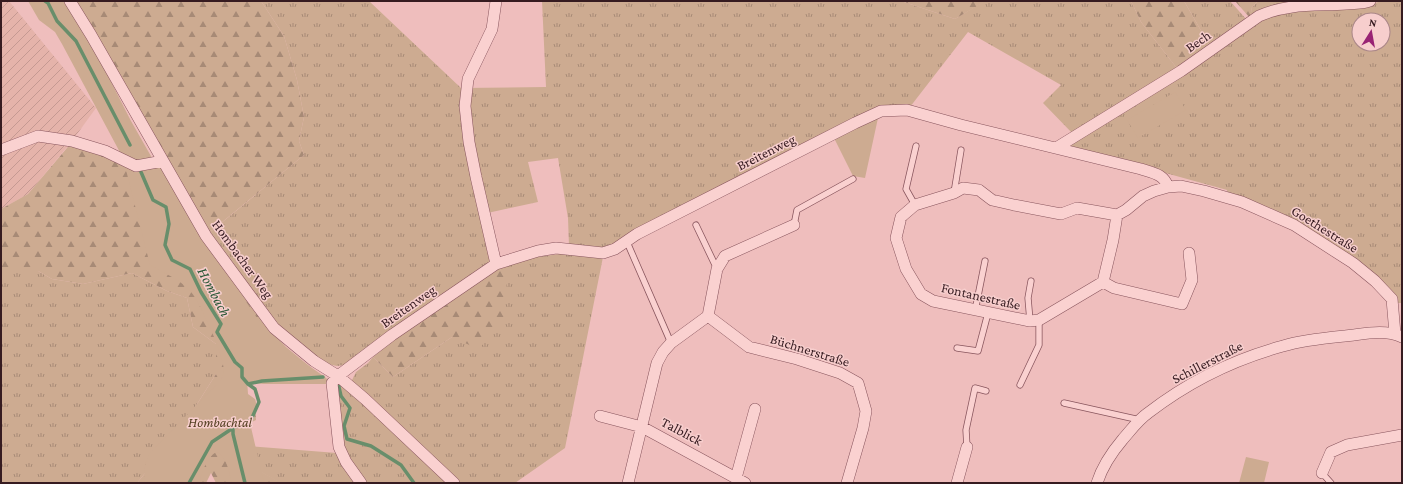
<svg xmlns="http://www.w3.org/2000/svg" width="1403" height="484" viewBox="0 0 1403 484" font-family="'Crimson Pro',serif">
<defs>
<pattern id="farmland-furrows" width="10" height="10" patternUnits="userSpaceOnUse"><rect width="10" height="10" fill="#e5b3aa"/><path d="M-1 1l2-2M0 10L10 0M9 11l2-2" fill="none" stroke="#c59992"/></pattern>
<pattern id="grass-tufts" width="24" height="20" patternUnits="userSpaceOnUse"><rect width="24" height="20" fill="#cdab91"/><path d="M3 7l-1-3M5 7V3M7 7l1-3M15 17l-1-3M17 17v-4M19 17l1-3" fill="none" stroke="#a78a76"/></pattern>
<pattern id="forest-firs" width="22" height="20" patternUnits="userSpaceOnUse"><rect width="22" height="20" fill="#cdab91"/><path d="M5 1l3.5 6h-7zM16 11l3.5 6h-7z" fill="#a78a76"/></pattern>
</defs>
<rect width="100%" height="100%" fill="#efbebd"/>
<path fill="url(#farmland-furrows)" d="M1 1H9L96 108 72 141 28 194 1 209Z"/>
<path fill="url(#grass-tufts)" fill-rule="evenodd" d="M261 1H369L461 88 546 87 542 1H901L955 19 983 2V1H1131L1141 22 1179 71 1073 134 1043 103 1061 85 968 32 910 107 897 105 604 250 569 246 568 218 558 158 528 162 538 202 483 214 491 262 345 365 337 366 323 363 277 325 209 233 304 155 299 141 304 117 297 80 284 36Z
M1184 1H1230L1247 20 1211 48Z
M1258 1H1350L1250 18 1252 7Z
M1383 1H1402V303H1395L1354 260 1228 194 1227 190 1064 145 1271 13 1365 5ZM1359 20H1383V44H1359Z
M567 253 603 257 565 448 515 483H460L351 382 356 372 368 363 373 357 393 377 452 337 508 263 529 258Z
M1 271H38L52 279 83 284 132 273 167 291 187 298 193 327 216 344V374L182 428 137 483H1Z
M339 382 448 483H365L345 453 335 384Z
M209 443 337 453 355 483H278L277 481Z"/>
<path fill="url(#forest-firs)" d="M72 1H261L284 36 297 80 304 117 299 141 304 155 204 237 268 328 286 347 325 379 240 385 255 404 256 420 209 443 278 481V483H216L211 473 206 483H137L182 428 216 374V344L193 327 187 298 167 291 132 273 83 284 52 279 38 271H1V209L28 194 72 142 171 166Z
M901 1H983L984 2 955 19Z
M1131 1H1184L1211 48 1179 71 1141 22Z
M1235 1H1258L1252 7 1250 18Z
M508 263 504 324 478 349 452 337 393 377 373 357C415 322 461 291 508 263Z"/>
<path fill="#cdab91" d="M28 1H66L100 60 131 121 160 172 257 318 293 355 325 377 329 381 328 384H263L247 380 248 394 255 399C258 408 256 415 250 423L264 483H232C229 473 227 455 216 452 206 458 202 473 199 483H145C144 471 144 463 150 453L221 380C222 377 224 374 224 371 224 357 201 303 191 292 181 280 164 273 150 265L123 158 62 44 55 32 39 20Z
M1175 92 1186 110 1138 138 1127 120Z
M878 118 865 178 853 176 834 138Z
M1246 457 1269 462 1264 483H1239Z"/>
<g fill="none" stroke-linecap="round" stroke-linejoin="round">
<path stroke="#688e6b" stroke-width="3.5" d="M45 1 48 3 57 21 76 41 130 145
M141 172 153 200 166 207 169 224 165 245 172 260 190 269 201 292 221 324 217 332 235 362 242 368V377L248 384 262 381 323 377
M338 383 341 396 350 408 344 426 347 439 371 446 401 465 414 483
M189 483 212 442 233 428
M245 483 233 434V428L251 420 259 402 255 389 248 384"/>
<g stroke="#88555d" stroke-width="7">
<path id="lane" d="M954 193 961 150
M915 205 906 189 916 146
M696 225 717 269
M794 225 797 210 853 179
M627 242 671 343
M975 311 985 261
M1030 321 1028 298 1031 281
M957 348 978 351 988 313
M1020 385 1039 345V320
M1064 403 1140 420
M967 447 966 430 975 388 986 391
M1322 473 1331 483"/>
</g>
<g stroke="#88555d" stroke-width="12">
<path id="street" d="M70 1 91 35 206 236 274 328 314 361 338 376 365 399 454 483
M1056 148 1181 71 1259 16C1288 3 1316 6 1346 4 1354 3 1363 4 1370 1
M1 150 38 136 72 141 105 151 136 166 163 161
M1117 215 1113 240 1103 282 1039 320 1030 321 933 301 921 294 906 269 896 238 901 217 915 205 954 193 963 188 979 190 992 200 1014 205 1061 214 1077 208 1117 215 1126 210 1143 196 1154 191 1168 187 1181 186 1204 191 1242 202 1294 225 1353 263 1375 281 1392 299 1395 334
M496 264 476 177 469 142 465 106 468 79 492 29 496 1
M1103 282 1114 288 1182 304 1192 280 1189 253
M708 316 749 347 797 359 840 373 858 383 866 411 863 428 847 483
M600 416 642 427 745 483
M1322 473 1331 452 1347 445 1402 435
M736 478 755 409
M361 483 346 462 339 447 332 383 338 376 392 335 496 264 538 251 556 248 603 253 615 249 637 234 855 123 881 111 907 110 961 125 1141 169C1153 173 1164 174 1168 187
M628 483 657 363 663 352 671 343 708 316 717 269 725 256 794 225
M957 483 967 447
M1097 483C1102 467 1112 452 1123 439 1131 430 1138 420 1148 413 1188 382 1235 359 1283 346 1303 340 1325 338 1345 336 1364 334 1385 329 1402 337"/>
</g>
<use href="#lane" stroke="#fad1d0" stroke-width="5.5"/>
<use href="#street" stroke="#fad1d0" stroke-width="11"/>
</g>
<g text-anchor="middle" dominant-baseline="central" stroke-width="3" stroke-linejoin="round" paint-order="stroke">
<g font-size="14" fill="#361b20" stroke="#f7cecd">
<text transform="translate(1198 41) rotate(-35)">Bech</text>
<text transform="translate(766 152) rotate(-27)">Breitenweg</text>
<text transform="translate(1325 229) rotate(32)">Goethestraße</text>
<text transform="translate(243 259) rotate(54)">Hombacher Weg</text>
<text transform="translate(981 296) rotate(13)">Fontanestraße</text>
<text transform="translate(408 306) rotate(-35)">Breitenweg</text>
<text transform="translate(810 350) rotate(17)">Büchnerstraße</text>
<text transform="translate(1207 362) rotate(-27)">Schillerstraße</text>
<text transform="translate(682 431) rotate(28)">Talblick</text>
</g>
<g font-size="14" font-style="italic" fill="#533e21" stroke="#f7cecd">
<text x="220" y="422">Hombachtal</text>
</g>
<g font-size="15" font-style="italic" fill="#295735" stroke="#f7cecd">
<text transform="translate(214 292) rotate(62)">Hombach</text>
</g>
</g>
<rect width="1403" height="484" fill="none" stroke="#361b20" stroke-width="4"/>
<g transform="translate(1371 32) rotate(11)"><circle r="19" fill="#f7cecd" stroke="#aa8688"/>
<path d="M0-3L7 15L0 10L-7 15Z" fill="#992374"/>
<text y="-6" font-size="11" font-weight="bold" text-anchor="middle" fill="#361b20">N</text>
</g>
</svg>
